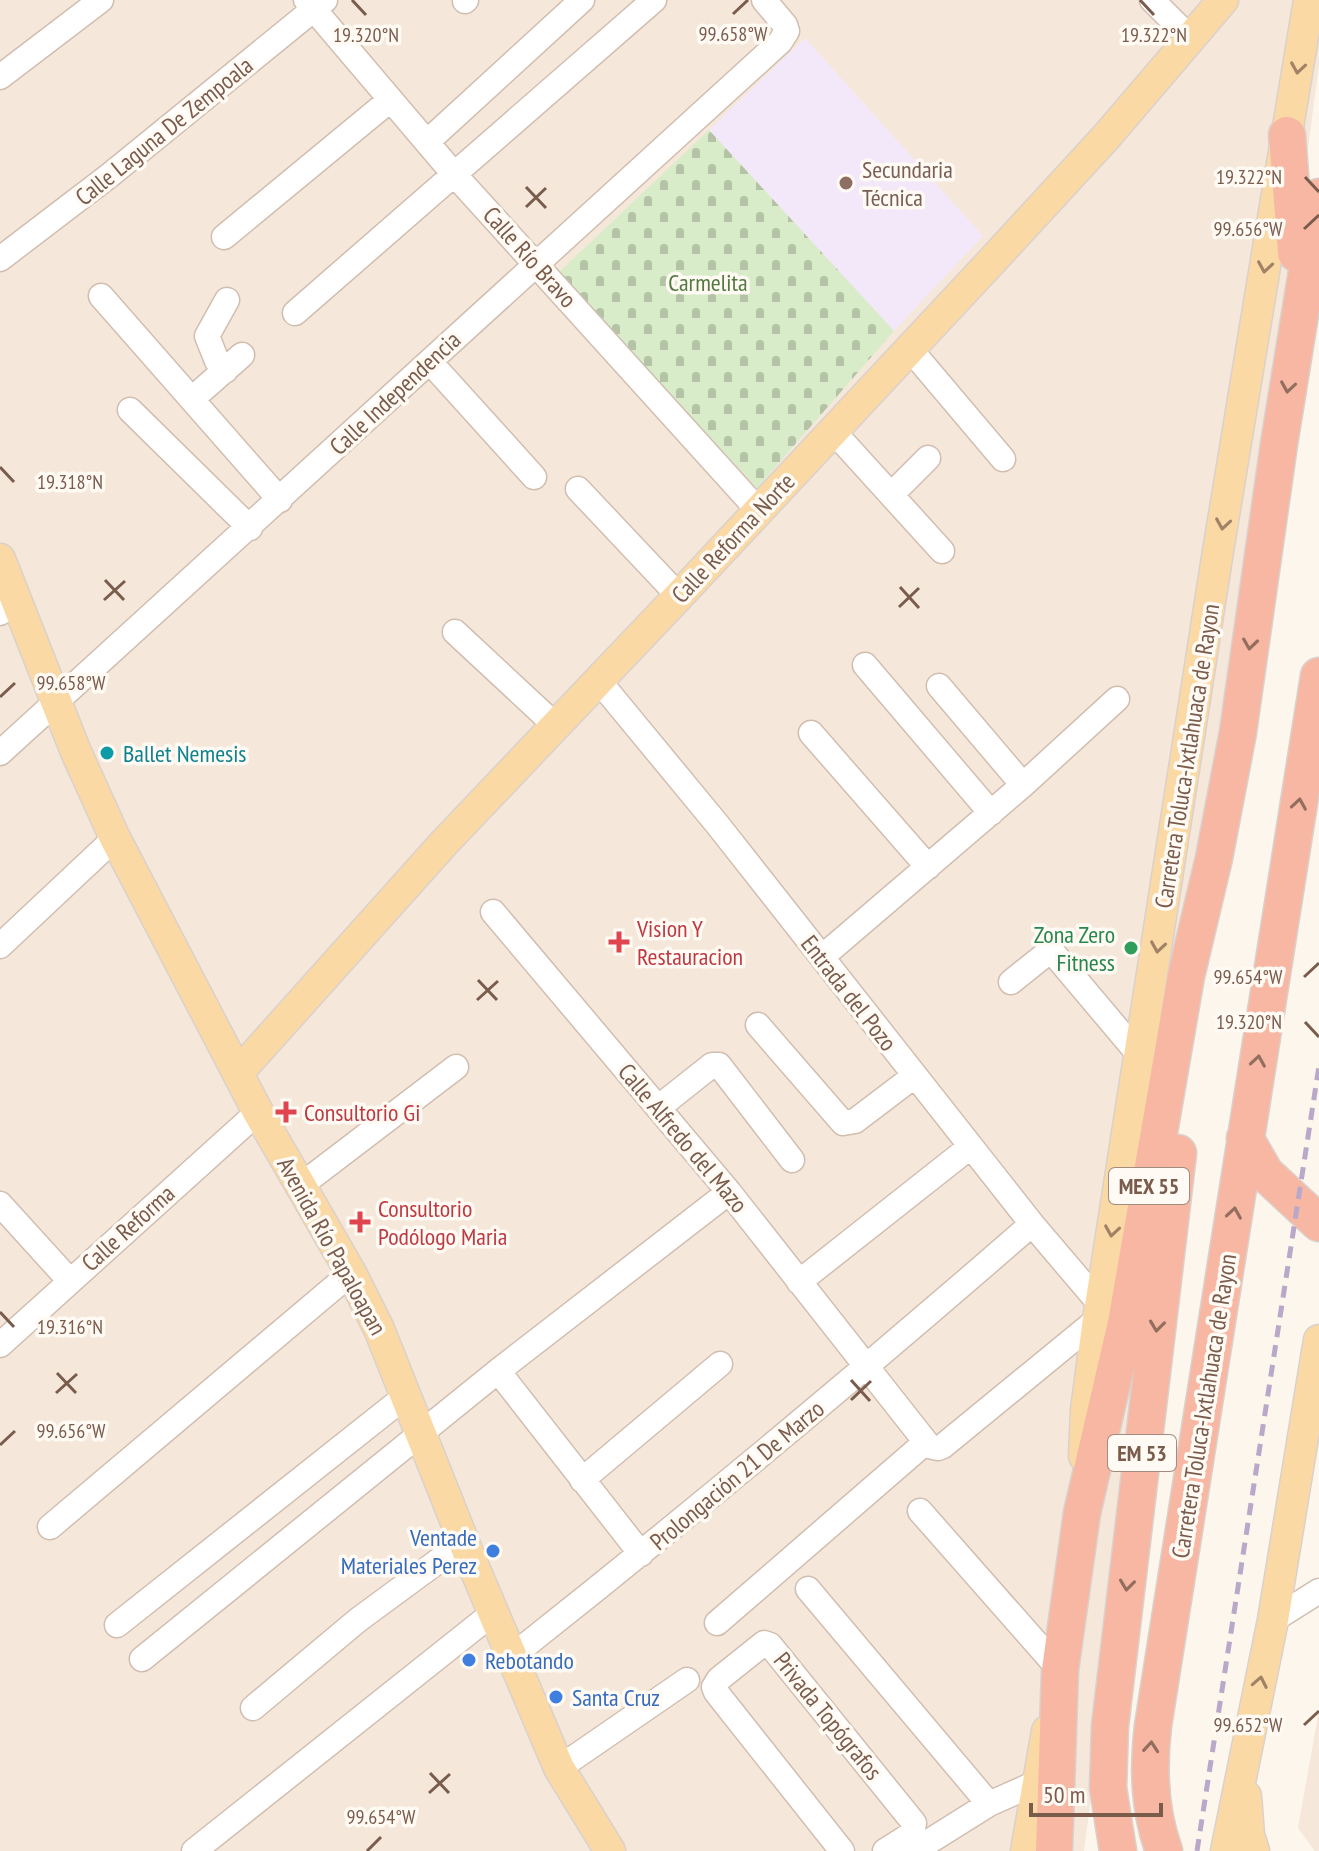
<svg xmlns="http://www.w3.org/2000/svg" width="1319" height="1851" viewBox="0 0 1319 1851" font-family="'PT Sans Narrow',sans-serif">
<defs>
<pattern id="cemetery-stones" width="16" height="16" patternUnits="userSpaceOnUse" patternTransform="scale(2)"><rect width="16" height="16" fill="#d8ecc9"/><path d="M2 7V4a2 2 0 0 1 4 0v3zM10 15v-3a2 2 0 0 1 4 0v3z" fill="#b4c2a5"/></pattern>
</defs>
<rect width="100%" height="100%" fill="#fdf6ec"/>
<path fill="#f5e8da" d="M0 0H1319V65L1084 1851H0Z
M1319 1710V1851H1315L1298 1828Z"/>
<path fill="#f3e8fa" d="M805 38 983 236 894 331 709 130Z"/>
<path fill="url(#cemetery-stones)" d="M709 130 894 331 757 488 558 273Z"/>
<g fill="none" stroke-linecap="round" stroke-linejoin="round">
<g stroke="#d1beb0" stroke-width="27">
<path id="minor" d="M306 0 453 173 758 510
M1152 0 1191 39
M465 1 466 0
M0 77 101 0
M427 142 582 0
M224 237 390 100
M0 259 110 175 325 0
M101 296 280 500
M295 313 654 0
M910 349 1003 459
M430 362 534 477
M225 371 217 361 207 336 227 300
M192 399 242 355
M130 410 250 528
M833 431 942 551
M578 489 679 596
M892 494 928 458
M0 613 16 600
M455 632 556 726
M865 665 991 813
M599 681 717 824 1032 1224 1100 1304
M939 686 1023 785
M811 733 928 867
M0 753 780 42 787 31 785 25 764 0
M493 912 729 1192 929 1446 938 1448 943 1446 1098 1319
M0 946 115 838
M822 957 1023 785 1117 699
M1011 982 1046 954 1055 955 1141 1057
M758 1025 843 1123 855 1121 913 1077
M659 1107 712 1065H719L792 1160
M300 1186 456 1067
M0 1204 70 1281
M799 1282 970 1147
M0 1345 258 1112
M498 1371 641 1554
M582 1480 720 1364
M920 1511 1060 1670
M50 1527 351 1273
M808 1589 989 1804
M1273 1620 1319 1591
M717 1623 926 1442
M117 1625 407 1395
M511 1657C688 1517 861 1373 1032 1224
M142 1659 498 1371 729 1192
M253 1708 358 1620 464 1542
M559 1768 687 1680
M194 1851 493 1613
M842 1851 716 1692 714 1687 719 1679 764 1643 770 1645 914 1823 912 1834 885 1851
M914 1851 989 1804 1036 1783"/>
</g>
<g stroke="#dad1cd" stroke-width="33">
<path id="major" d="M0 559 76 752 115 838 258 1112 351 1273 379 1329 471 1560 559 1768 610 1851
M238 1073 444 843 679 596 992 261 1107 136 1223 0
M1084 1456 1086 1410 1098 1319 1218 551 1309 0
M1246 1796 1249 1835 1254 1851
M1026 1851 1047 1731
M1226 1851 1273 1620 1319 1340"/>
</g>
<g stroke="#dad1cd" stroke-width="39">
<path id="highway" d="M1287 135 1296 253
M1245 1138 1265 1173 1319 1223
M1054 1851 1060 1670 1082 1513 1126 1323 1186 976 1214 858 1238 732 1279 444 1319 197
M1118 1851 1108 1788 1110 1726 1178 1153
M1164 1851C1149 1810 1148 1769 1153 1726L1319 676"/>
</g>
<use href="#minor" stroke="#fff" stroke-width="24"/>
<use href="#major" stroke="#fbd9a5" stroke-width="30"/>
<use href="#highway" stroke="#f7b7a3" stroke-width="36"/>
<path stroke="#b9a8c9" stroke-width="5" stroke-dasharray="12 8" stroke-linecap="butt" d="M1197 1851 1319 1066"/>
</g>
<defs><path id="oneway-chevron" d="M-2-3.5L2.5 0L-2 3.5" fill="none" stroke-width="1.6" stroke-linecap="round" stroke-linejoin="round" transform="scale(2)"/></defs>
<g stroke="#a18267">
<use href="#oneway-chevron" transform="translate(1298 68) rotate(99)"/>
<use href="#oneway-chevron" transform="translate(1265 267) rotate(99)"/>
<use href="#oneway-chevron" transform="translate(1223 524) rotate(99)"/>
<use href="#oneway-chevron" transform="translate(1158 947) rotate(99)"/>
<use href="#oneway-chevron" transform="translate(1112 1231) rotate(99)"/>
<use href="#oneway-chevron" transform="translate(1260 1682) rotate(-79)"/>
</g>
<g stroke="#936e5e">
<use href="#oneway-chevron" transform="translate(1288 387) rotate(99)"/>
<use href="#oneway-chevron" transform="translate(1250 644) rotate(98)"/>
<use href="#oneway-chevron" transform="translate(1299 804) rotate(-81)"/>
<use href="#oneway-chevron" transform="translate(1258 1061) rotate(-81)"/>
<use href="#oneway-chevron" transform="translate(1234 1213) rotate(-81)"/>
<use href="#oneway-chevron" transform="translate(1157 1326) rotate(97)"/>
<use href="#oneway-chevron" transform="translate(1127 1585) rotate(97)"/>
<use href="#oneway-chevron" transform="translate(1151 1747) rotate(-85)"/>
</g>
<path fill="none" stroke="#7a5c4d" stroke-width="3" d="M352 0 366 15M1140 0 1154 15M733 14 748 0M1305 177 1319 192M526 187 546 208M526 207 546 188M1304 229 1319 215M0 467 14 482M105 580 124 600M900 587 919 608M104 600 125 581M899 607 919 588M0 697 15 683M1304 977 1319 963M478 980 497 1000M477 1000 498 981M1305 1022 1319 1037M0 1312 14 1327M57 1373 76 1393M851 1380 870 1401M56 1393 77 1374M851 1400 871 1381M0 1445 15 1431M1304 1725 1319 1711M430 1773 449 1793M429 1793 450 1774M367 1851 381 1837"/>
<circle fill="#8d6e63" stroke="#fffaf3" stroke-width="3" cx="846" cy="183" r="8"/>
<circle fill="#0f9aa8" stroke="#fffaf3" stroke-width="3" cx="107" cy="753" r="8"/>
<g fill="#e0444e" stroke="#fffaf3" stroke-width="3">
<path d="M615 930h8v8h8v8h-8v8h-8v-8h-8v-8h8z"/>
<path d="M282 1100h8v8h8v8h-8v8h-8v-8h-8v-8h8z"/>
<path d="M356 1210h8v8h8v8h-8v8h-8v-8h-8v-8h8z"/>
</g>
<circle fill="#2e9e5b" stroke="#fffaf3" stroke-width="3" cx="1131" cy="948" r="8"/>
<g fill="#3f7fe0" stroke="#fffaf3" stroke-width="3">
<circle cx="493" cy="1551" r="8"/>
<circle cx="469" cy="1660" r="8"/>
<circle cx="556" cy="1697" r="8"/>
</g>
<g text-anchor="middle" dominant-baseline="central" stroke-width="7" stroke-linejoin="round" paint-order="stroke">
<g fill="#fffaf3" stroke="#a28b7f" stroke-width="2">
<rect x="1109" y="1168" width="80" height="36" rx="6"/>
<rect x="1108" y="1435" width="68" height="36" rx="6"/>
</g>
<g font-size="22" font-weight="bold" fill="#7a5c4d">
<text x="1149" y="1186">MEX 55</text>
<text x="1142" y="1453">EM 53</text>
</g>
<g font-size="24" fill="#7a5c4d" stroke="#fffaf3">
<text transform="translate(164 131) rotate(-39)">Calle Laguna De Zempoala</text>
<text transform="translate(530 257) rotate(48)">Calle Río Bravo</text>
<text transform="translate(395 393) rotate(-43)">Calle Independencia</text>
<text transform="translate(733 538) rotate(-47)">Calle Reforma Norte</text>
<text transform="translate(1187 756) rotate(-81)">Carretera Toluca-Ixtlahuaca de Rayon</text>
<text transform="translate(849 993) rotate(52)">Entrada del Pozo</text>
<text transform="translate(683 1138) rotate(50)">Calle Alfredo del Mazo</text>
<text transform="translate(128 1228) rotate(-42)">Calle Reforma</text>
<text transform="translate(332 1246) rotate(61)">Avenida Río Papaloapan</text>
<text transform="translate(1204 1406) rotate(-81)">Carretera Toluca-Ixtlahuaca de Rayon</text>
<text transform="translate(737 1475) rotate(-40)">Prolongación 21 De Marzo</text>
<text transform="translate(828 1716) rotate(51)">Privada Topógrafos</text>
</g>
<g font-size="24" fill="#785e54" stroke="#fffaf3" text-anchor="start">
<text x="862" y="169">Secundaria<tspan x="862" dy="28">Técnica</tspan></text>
</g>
<g font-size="24" fill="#537a41" stroke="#fffaf3">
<text x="708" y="282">Carmelita</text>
</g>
<g font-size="24" fill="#0d838f" stroke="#fffaf3" text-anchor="start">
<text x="123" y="753">Ballet Nemesis</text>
</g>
<g font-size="24" fill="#be3a42" stroke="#fffaf3" text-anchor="start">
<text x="637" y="928">Vision Y<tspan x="637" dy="28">Restauracion</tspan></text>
<text x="304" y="1112">Consultorio Gi</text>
<text x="378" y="1208">Consultorio<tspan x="378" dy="28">Podólogo Maria</tspan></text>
</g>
<g font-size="24" fill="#27864d" stroke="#fffaf3" text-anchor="end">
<text x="1115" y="934">Zona Zero<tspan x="1115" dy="28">Fitness</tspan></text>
</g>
<g font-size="24" fill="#366cbe" stroke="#fffaf3" text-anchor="start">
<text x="477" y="1537" text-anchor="end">Ventade<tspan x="477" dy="28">Materiales Perez</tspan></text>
<text x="485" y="1660">Rebotando</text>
<text x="572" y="1697">Santa Cruz</text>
</g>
</g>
<g font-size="20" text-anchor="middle" fill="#7a5c4d" stroke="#fffaf3" stroke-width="7" stroke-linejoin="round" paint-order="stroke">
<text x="733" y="41">99.658°W</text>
<text x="366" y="42">19.320°N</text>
<text x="1154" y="42">19.322°N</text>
<text x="1249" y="184">19.322°N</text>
<text x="1248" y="236">99.656°W</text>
<text x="70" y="489">19.318°N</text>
<text x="71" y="690">99.658°W</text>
<text x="1248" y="984">99.654°W</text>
<text x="1249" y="1029">19.320°N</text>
<text x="70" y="1334">19.316°N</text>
<text x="71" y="1438">99.656°W</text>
<text x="1248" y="1732">99.652°W</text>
<text x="381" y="1824">99.654°W</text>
</g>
<path d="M1031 1803v12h130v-12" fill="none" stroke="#7a5c4d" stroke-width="4"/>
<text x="1043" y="1803" font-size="24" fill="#7a5c4d" stroke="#fffaf3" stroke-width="6" paint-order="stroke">50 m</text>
</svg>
